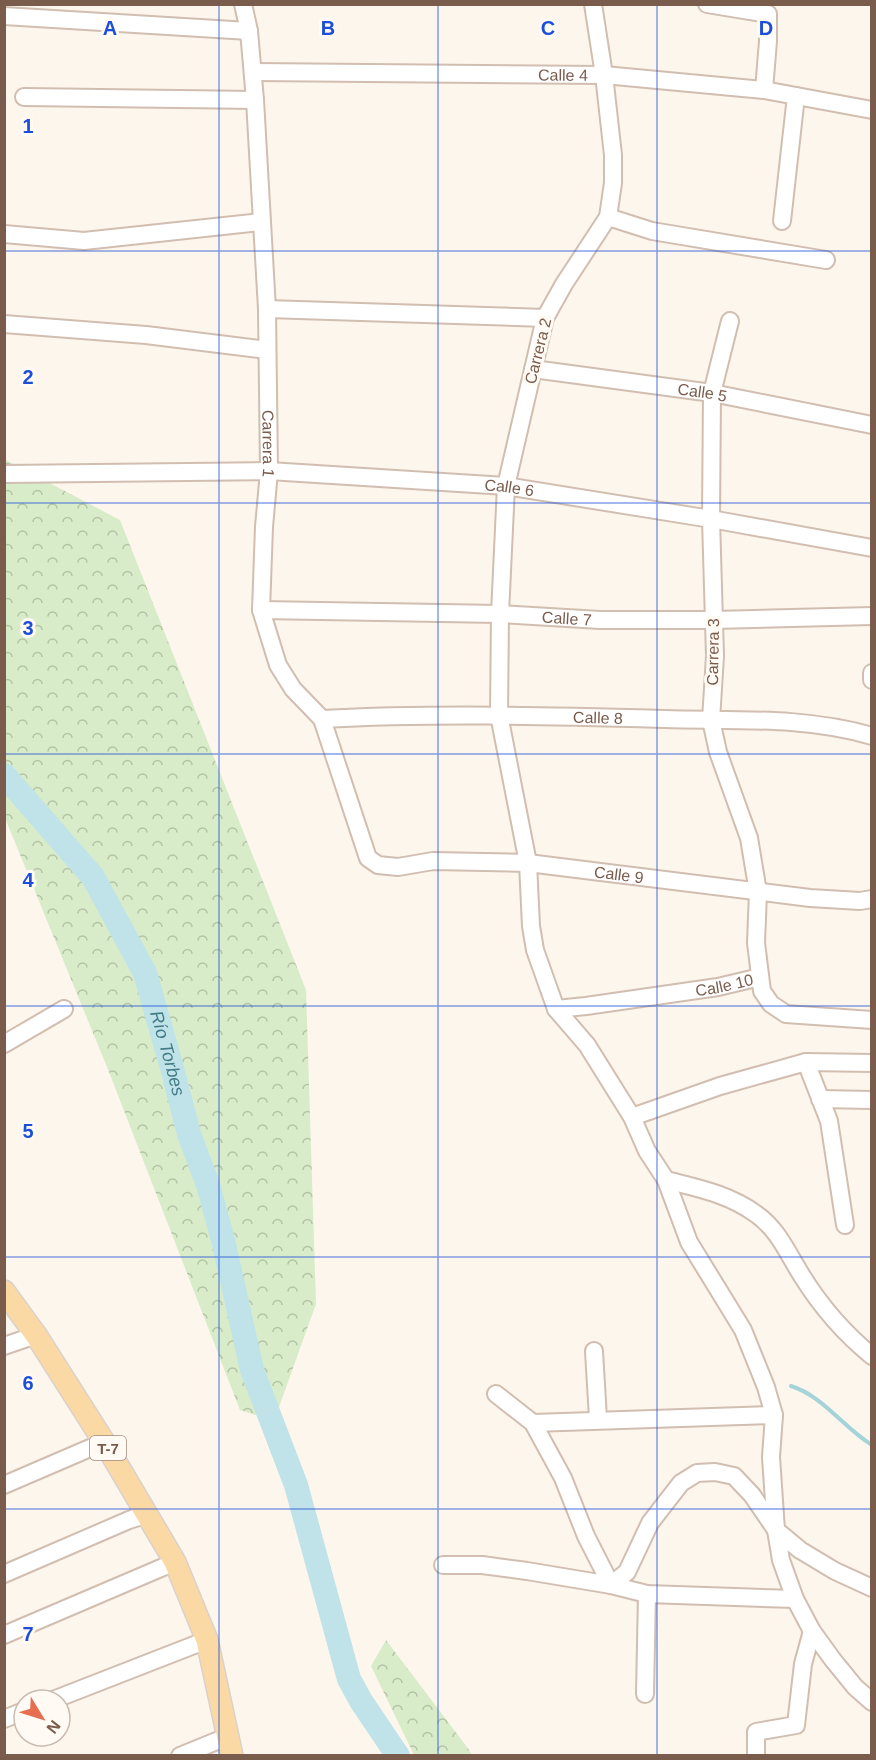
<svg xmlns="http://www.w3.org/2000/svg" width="876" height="1760" viewBox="0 0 876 1760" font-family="Arial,sans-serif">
<defs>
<pattern id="forest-crowns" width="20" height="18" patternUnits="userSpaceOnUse" patternTransform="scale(1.5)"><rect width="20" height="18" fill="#d8ecc9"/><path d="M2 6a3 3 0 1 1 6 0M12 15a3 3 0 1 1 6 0" fill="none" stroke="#b4c2a5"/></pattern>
</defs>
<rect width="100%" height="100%" fill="#fdf6ec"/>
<path fill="url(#forest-crowns)" d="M4 459 120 520 306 990 316 1304 274 1421 240 1410 109 1072 5 818Z
M386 1640 467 1747 472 1755H414L371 1666Z"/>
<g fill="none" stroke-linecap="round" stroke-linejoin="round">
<path stroke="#a5d3da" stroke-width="4" d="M791 1386C823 1396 843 1427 872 1445"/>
<path stroke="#bfe3e8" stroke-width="24" id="s1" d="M4 775 93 877 145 973 172 1068 189 1134 208 1185 223 1240 252 1370 296 1485 349 1679 361 1701 398 1756"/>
<g stroke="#d1beb0" stroke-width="20">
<g id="minor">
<path id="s2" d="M243 4 249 31 255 100 267 309 269 471 264 527 261 610 278 665 293 689 322 719 368 858 378 865 398 867 433 861 528 863 810 898 860 901 872 899"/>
<path d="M593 4 604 75 613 155V183L608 217 564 284 545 318 506 486 500 614 499 715 528 863 531 926 535 950 556 1009 587 1045 632 1117 647 1151 666 1180 689 1242 743 1330 766 1387 774 1415 771 1457 776 1530 781 1560 795 1599 812 1631 833 1660 855 1687 872 1702"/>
<path d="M707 4 768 14V41L764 90"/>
<path d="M4 16 249 31"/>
<path id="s3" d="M253 72 604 75 764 90 872 110"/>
<path d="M24 97 255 100"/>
<path d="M608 217 652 231 826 260"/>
<path d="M782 221 796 96"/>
<path d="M4 234 84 241 261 222"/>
<path d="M267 309 545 318"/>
<path d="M730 321 712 393 711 519 715 656 711 720 718 752 749 838 758 892 756 943 762 991 771 1004 786 1014 872 1020"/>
<path d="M4 324 146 335 267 350"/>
<path id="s4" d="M533 369 712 393 872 425"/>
<path id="s5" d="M4 474 269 471 506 486 711 519 872 548"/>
<path id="s6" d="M261 610 500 614 600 620H714L872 616"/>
<path d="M872 673V680"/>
<path id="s7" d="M322 719C436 713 550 716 664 719 733 721 804 716 872 736"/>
<path id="s8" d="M556 1009 586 1006 718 987 760 977"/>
<path d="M4 1044 64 1009"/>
<path d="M806 1062 872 1063"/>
<path d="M820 1099 872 1100"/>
<path d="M632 1117 720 1086 806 1062 829 1121 845 1225"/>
<path d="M666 1180C697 1188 729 1194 756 1214 778 1229 788 1254 802 1276 820 1305 845 1334 872 1356"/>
<path d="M4 1346 36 1335"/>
<path d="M594 1351 598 1419"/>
<path d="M496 1394 533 1423 563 1478 586 1536 611 1585 627 1572 650 1523 681 1483 697 1473 715 1472 734 1476 752 1495 776 1530 800 1550 835 1571 872 1588"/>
<path d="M533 1423 774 1415"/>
<path d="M4 1485 104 1442"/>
<path d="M443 1565H482L527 1571 611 1585 647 1594 795 1599"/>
<path d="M4 1574 129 1520 148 1514"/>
<path d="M4 1635 175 1562"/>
<path d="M645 1694 647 1594"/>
<path d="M53 1700 207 1640"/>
<path d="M4 1719 24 1711"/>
<path d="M180 1756 229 1736"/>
<path d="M756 1756V1732L796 1725 803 1664 812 1631"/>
</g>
</g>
<g stroke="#dad1cd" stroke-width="24">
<path id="major" d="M4 1291 36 1335 104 1442 175 1562 207 1640 232 1756"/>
</g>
<use href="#minor" stroke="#fff" stroke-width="16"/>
<use href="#major" stroke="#fbd9a5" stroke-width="21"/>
</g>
<path fill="none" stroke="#1d4ed8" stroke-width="1.5" stroke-opacity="0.55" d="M219 4V1756M438 4V1756M657 4V1756M4 251H872M4 503H872M4 754H872M4 1006H872M4 1257H872M4 1509H872"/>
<g text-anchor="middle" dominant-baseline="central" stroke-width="6" stroke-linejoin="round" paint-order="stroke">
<rect fill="#fffaf3" stroke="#a28b7f" stroke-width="1.5" x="90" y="1436" width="36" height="24" rx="4.5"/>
<g font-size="15" font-weight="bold" fill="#7a5c4d">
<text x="108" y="1448">T-7</text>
</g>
<g font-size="16" fill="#7a5c4d" stroke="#fffaf3">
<text stroke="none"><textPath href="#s3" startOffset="310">Calle 4</textPath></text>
<text transform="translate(538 351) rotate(-76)">Carrera 2</text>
<text stroke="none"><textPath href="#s4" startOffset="171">Calle 5</textPath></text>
<text stroke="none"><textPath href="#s2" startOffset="441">Carrera 1</textPath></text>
<text stroke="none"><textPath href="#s5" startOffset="506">Calle 6</textPath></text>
<text stroke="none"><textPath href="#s6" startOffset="306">Calle 7</textPath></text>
<text transform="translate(713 652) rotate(-89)">Carrera 3</text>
<text stroke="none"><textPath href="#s7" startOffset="276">Calle 8</textPath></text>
<text stroke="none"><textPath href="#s2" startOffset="1136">Calle 9</textPath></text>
<text stroke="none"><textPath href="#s8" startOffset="170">Calle 10</textPath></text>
</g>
<g font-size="18" font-style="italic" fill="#437c86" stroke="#fffaf3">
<text stroke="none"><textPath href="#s1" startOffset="328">Río Torbes</textPath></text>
</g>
</g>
<g font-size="20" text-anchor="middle" font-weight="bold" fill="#1d4ed8" stroke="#fffaf3" stroke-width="6" stroke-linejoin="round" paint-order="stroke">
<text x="110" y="35">A</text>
<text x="328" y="35">B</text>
<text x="548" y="35">C</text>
<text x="766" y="35">D</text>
<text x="28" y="133">1</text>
<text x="28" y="384">2</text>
<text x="28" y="635">3</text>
<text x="28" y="887">4</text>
<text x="28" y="1138">5</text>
<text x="28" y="1390">6</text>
<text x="28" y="1641">7</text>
</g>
<rect width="876" height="1760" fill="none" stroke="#7a5c4d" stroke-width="12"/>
<g transform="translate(42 1718) rotate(128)"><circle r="28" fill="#fffaf3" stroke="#cabbb1" stroke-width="1.5"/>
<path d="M0-4.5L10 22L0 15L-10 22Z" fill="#e76f51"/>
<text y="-9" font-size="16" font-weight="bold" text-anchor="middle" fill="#7a5c4d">N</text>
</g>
</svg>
